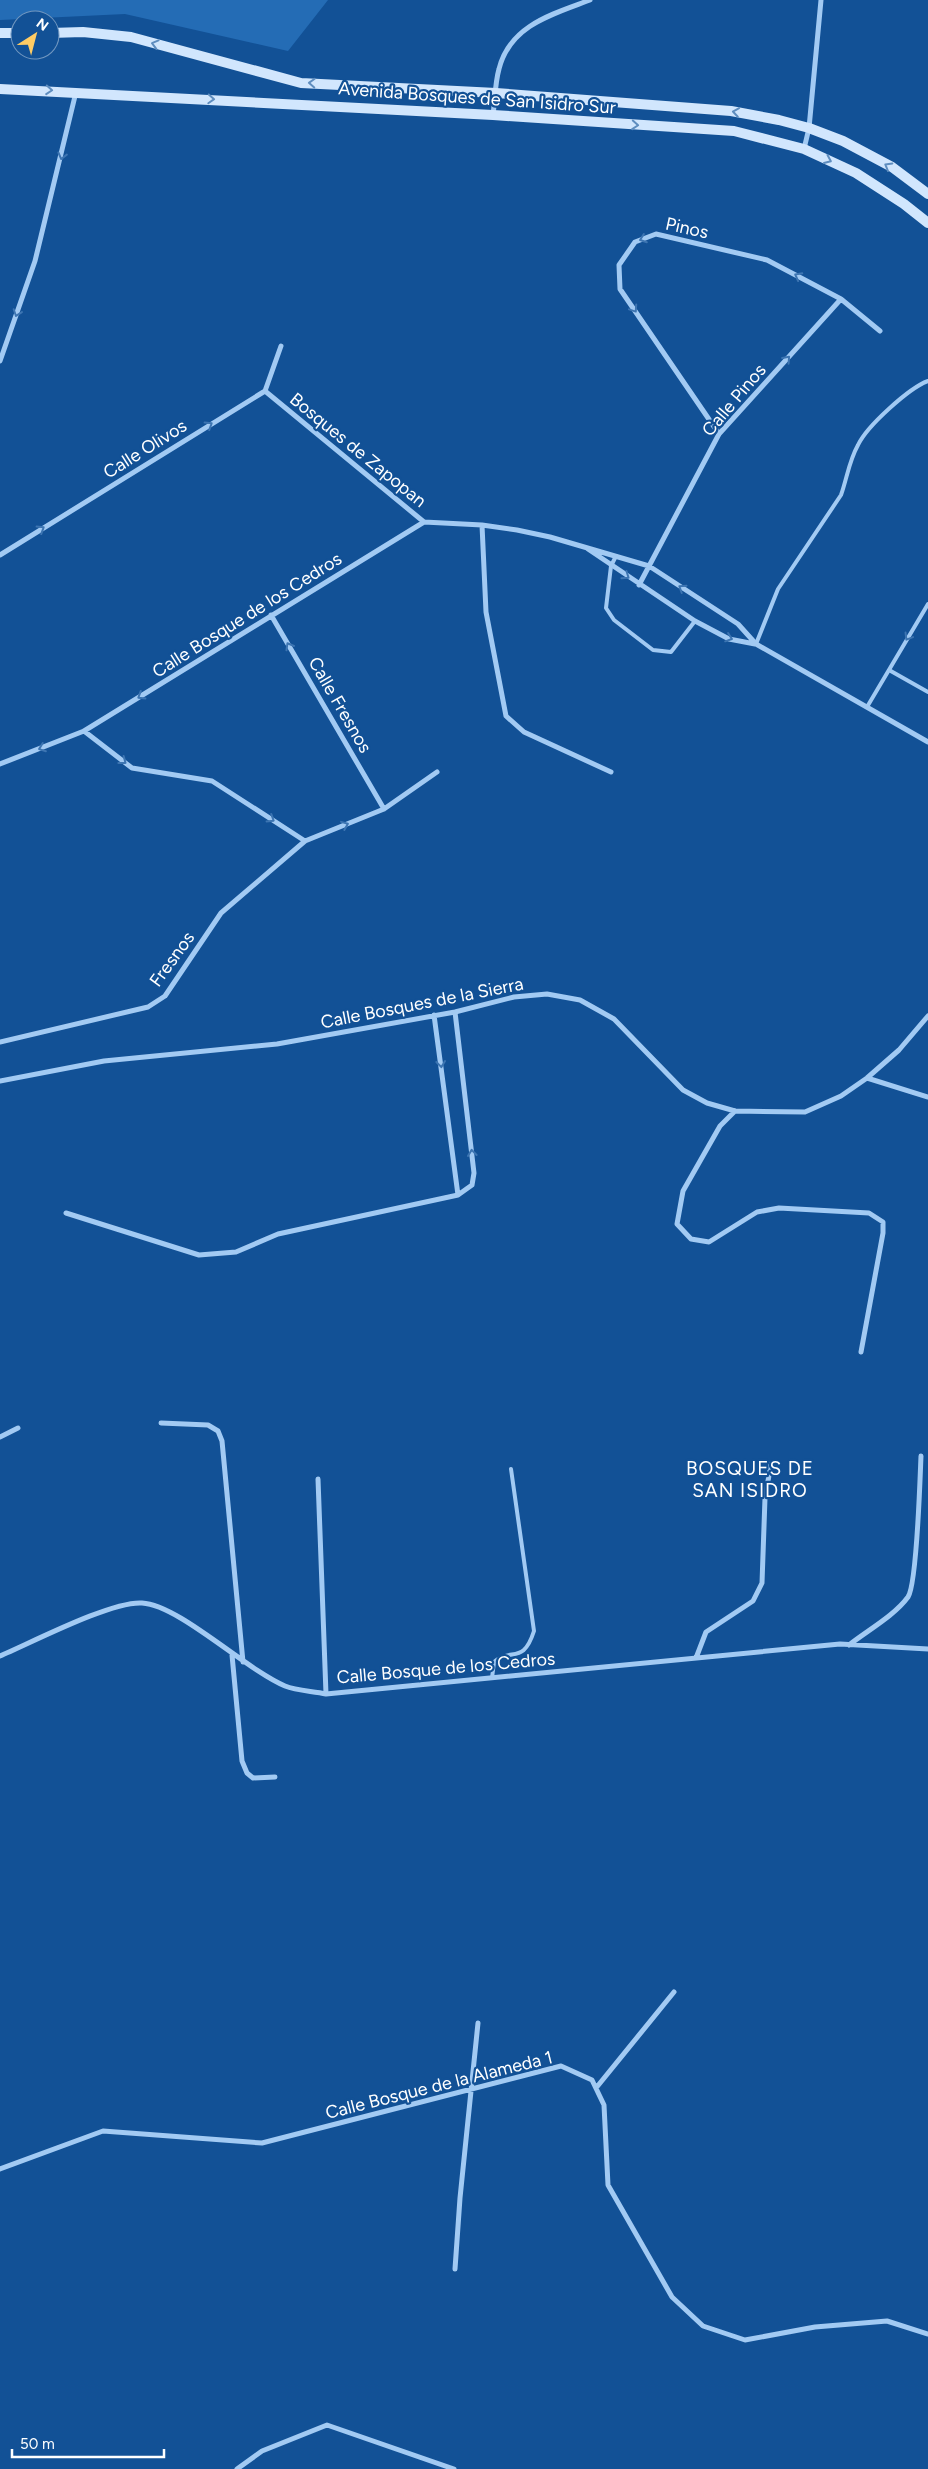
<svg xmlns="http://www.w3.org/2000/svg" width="928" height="2469" viewBox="0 0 928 2469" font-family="Figtree,sans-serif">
<rect width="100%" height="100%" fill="#125196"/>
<path fill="#246cb5" d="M0 0H328L288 51 125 14 0 20Z"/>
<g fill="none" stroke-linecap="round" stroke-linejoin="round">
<path stroke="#a2caf3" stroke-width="4" d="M616 556 611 566 606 608 614 620 653 650 671 652 695 621
M756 644 778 589 841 495C847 478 849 461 858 445 867 426 909 388 928 381
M889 670 928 692
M867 707 928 604
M492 1678 494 1662C512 1647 523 1665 534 1631L511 1469"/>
<path stroke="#a2caf3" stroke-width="5" d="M493 115C495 100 495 83 499 69 510 25 553 14 590 0
M804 149 809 128 821 0
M0 361 35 261 76 92
M265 391 424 522 482 525 517 530 550 537 649 566 738 624 756 644 928 742
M719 434 620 289 619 265 635 242 656 234 767 260 841 299 880 331
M482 525 486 612 506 716 524 732 611 772
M588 549 695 621 729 639 755 644
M0 555 265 391 281 346
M639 585 719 434 841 299
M271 615 384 809
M84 731 132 768 212 781 305 841
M0 764 84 731 424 522
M434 1015 458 1195
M0 1042 148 1007 165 996 221 913 305 841 384 809 437 772
M867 1078 928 1097
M0 1081 104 1061 277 1044 455 1012 514 997 547 994 580 1000 614 1019 683 1090 707 1103 735 1111 805 1112 841 1096 867 1078 899 1050 928 1016
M735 1111 720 1126 683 1191 677 1224 691 1239 709 1242 757 1212 779 1208 869 1213 883 1222V1233L861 1352
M66 1213 199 1255 236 1252 278 1234 458 1195 472 1185 474 1173 455 1012
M161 1423 208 1425 218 1431 222 1441 243 1662
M0 1437 18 1428
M318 1479 326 1694
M849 1645C868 1630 894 1616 908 1597 917 1584 920 1478 921 1456
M232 1655 242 1761 247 1773 253 1778 275 1777
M0 1656C31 1643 111 1601 142 1603 179 1605 245 1669 285 1686 297 1691 313 1691 326 1694L840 1644 928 1649
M696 1658 706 1632 753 1601 762 1583 765 1498 771 1464
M596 2088 674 1992
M0 2169 103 2131 262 2143 561 2066 592 2080 604 2105 608 2185 672 2297 703 2326 745 2340 815 2327 887 2321 928 2334
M455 2269 460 2198 478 2023
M237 2469 262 2451 327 2425 454 2469"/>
<path stroke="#d1e6fd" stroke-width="10" d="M0 33H20
M50 33 83 32 131 37 301 83 496 93 731 111 779 120 809 128 843 141 892 167 928 194
M0 89 493 115 734 131 804 149 856 173 904 204 928 223"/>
</g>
<defs><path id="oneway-chevron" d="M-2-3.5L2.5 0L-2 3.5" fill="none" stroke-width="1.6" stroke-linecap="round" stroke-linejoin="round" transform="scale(1.25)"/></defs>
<g stroke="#5e8dbf">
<use href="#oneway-chevron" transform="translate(155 44) rotate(-165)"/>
<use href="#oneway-chevron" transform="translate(312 83) rotate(-177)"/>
<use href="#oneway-chevron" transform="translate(49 90) rotate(4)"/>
<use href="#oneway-chevron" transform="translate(211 99) rotate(3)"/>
<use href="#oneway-chevron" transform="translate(736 112) rotate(-171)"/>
<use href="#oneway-chevron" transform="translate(635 125) rotate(4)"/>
<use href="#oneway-chevron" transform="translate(828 160) rotate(24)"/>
<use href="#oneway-chevron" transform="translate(888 166) rotate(-150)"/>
</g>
<g stroke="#3d75b2">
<use href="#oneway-chevron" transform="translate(62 156) rotate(104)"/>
<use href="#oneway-chevron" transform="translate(643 239) rotate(160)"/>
<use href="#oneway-chevron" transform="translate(798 276) rotate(-152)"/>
<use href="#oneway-chevron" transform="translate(634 309) rotate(56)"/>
<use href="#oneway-chevron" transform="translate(17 313) rotate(109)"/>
<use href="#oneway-chevron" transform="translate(787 359) rotate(-48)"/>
<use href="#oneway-chevron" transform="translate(209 425) rotate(-32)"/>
<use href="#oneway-chevron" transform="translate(41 529) rotate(-32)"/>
<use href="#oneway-chevron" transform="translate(626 576) rotate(35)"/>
<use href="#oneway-chevron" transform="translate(682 588) rotate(-147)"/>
<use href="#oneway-chevron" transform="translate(908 637) rotate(121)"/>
<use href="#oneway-chevron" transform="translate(729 638) rotate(19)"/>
<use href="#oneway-chevron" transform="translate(289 646) rotate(-120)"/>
<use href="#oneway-chevron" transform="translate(141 696) rotate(148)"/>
<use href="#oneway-chevron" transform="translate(42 748) rotate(159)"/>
<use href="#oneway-chevron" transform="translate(123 761) rotate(37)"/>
<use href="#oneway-chevron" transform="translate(271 819) rotate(32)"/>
<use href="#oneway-chevron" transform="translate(345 825) rotate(-22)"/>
<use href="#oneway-chevron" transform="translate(441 1064) rotate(83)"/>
<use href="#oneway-chevron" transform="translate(472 1153) rotate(-96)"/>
</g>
<g text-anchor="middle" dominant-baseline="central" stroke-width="4.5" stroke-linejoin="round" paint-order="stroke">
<g font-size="18" fill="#fff" stroke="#125196">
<text transform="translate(477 98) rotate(4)">Avenida Bosques de San Isidro Sur</text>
<text transform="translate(687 228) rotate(12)">Pinos</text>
<text transform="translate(734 400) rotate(-50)">Calle Pinos</text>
<text transform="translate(145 449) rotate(-32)">Calle Olivos</text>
<text transform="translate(358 450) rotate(39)">Bosques de Zapopan</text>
<text transform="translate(247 615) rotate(-32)">Calle Bosque de los Cedros</text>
<text transform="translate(340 705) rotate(60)">Calle Fresnos</text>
<text transform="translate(172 959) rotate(-54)">Fresnos</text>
<text transform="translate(422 1003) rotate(-11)">Calle Bosques de la Sierra</text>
<text transform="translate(446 1668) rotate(-5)">Calle Bosque de los Cedros</text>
<text transform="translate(439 2085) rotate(-14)">Calle Bosque de la Alameda 1</text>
</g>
<g font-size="19" letter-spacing="1" fill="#fff" stroke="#125196">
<text x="750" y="1468">BOSQUES DE<tspan x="750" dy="22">SAN ISIDRO</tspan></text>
</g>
</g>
<g transform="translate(35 35) rotate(36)"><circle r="24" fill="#125196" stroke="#7197c0"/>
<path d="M0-4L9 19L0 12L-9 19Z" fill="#ffcc64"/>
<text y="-8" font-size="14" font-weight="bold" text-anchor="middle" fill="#ffffff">N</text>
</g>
<path d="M12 2449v8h152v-8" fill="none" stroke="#ffffff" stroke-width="2.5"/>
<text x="20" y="2449" font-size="15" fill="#ffffff" stroke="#125196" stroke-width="4" paint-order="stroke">50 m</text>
</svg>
